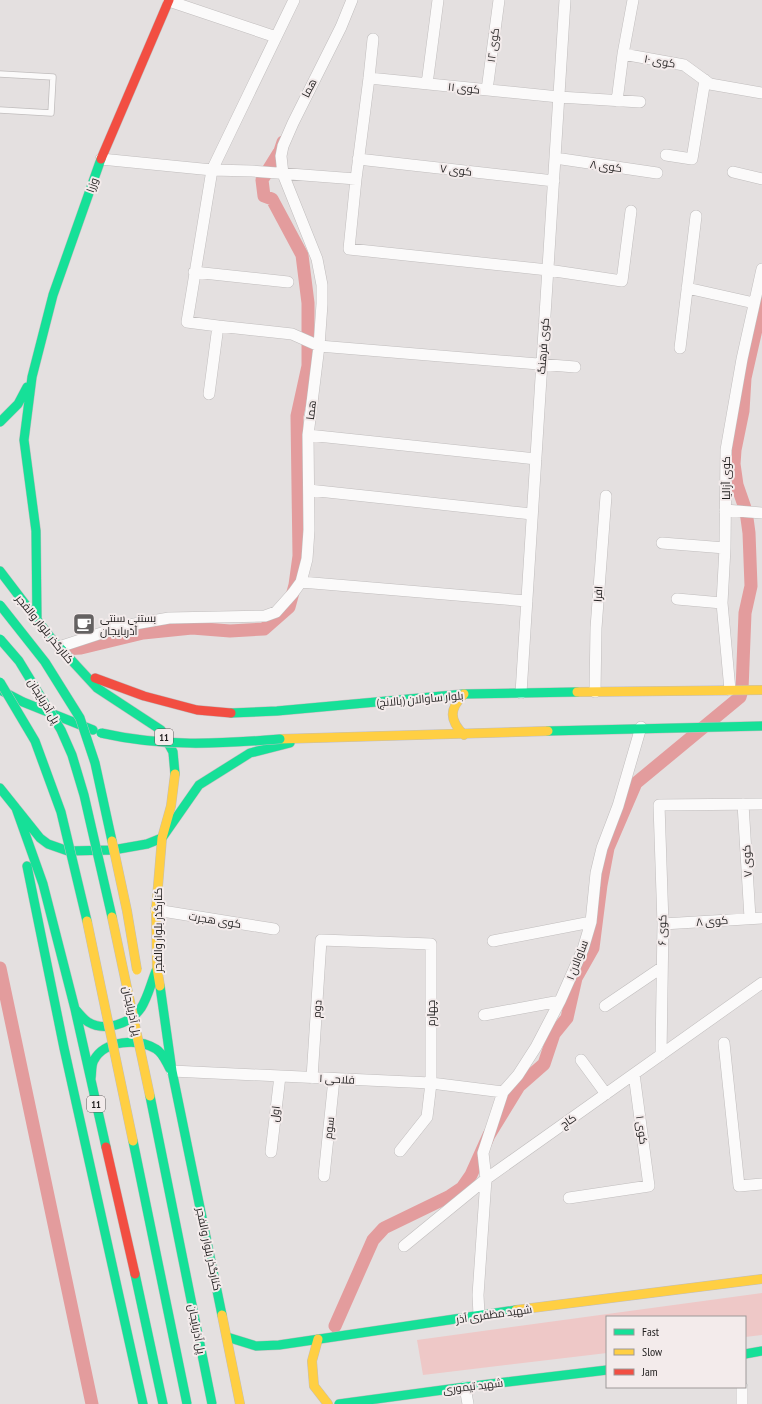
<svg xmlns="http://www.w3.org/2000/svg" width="762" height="1404" viewBox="0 0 762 1404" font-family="'PT Sans Narrow',Cairo,sans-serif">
<rect width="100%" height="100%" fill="#e4e0e0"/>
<path fill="#eec8c7" d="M762 1293V1335L745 1337V1317H607V1353L423 1375 417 1340Z"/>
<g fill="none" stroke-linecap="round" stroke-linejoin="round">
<path stroke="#e39c9d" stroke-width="13" d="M62 649 81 648 143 633 192 628 230 631 264 629 289 607 295 585 299 556 297 416 308 366V303L302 255 272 199 264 196 262 180 280 151 283 142
M0 968 92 1404
M335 1326 373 1240 384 1228 450 1196 462 1188 471 1175 489 1135 519 1086 544 1064 554 1034 567 1018 576 978 593 948 601 885 608 848 636 783 740 697 742 690 745 613 751 586 749 533 746 511 737 485 734 464 735 450 743 411 745 378 762 303"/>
<g stroke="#c0bdbd" stroke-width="7">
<path id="lane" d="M0 74 53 77 51 113 0 110"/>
</g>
<g stroke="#c0bdbd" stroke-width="12">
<path id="street" d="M294 0 212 170 252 171 356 179 349 249 548 270 622 281 631 211
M169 1 276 37
M623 54 684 65 710 84 762 93
M369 78 559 97 640 102
M427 84 438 0
M487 90 499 0
M617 101 623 54 633 0
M666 155 692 159 705 80
M555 158 657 173
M101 159 212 170 187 322 218 326 209 394
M358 159 554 181
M733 172 762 179
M356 179 369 78 373 39
M194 272 288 282
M687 288 754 303
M218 326 292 334 319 346 575 367
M680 348 696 216
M308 435 536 459
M309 490 532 514
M725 510 762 513
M662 543 725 548
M301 582 527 601
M677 599 722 603
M59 647 123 626 169 618 265 616 276 612 293 593 301 582 307 559 309 530 308 435 319 346 322 304V285L317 259 283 174 281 156 283 146 293 123 341 27 352 0
M730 690 722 603 725 548 726 450 742 359 762 269
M595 692 596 628 606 496
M521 693 565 0
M743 804 750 918
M156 910 274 929
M663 924 762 918
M493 941 591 922
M605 1006 661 968
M484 1015 560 1001
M724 1043 739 1186 762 1184
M661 1055 663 924 659 805 762 804
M581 1060 606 1094
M172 1071 431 1083 503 1092
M312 1078 321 940 431 944V1083L427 1117 400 1151
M271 1152 280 1076
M324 1176 334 1079
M569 1198 649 1186 634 1074
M404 1246 486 1179 762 983
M479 1315 478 1295 486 1179 483 1153 503 1092 518 1075 536 1047 560 1001 583 949 591 922 596 873 602 848 618 806 641 727
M465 1387 468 1404
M742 1387V1404"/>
</g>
<g stroke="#c0bdbd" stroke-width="10">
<path id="fast" d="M0 422 18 404 27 387
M0 571 51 638 97 688 161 730 173 752 175 774
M37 620 36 531 24 440 32 377 53 295 101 159
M2 691 23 702 93 730
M231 713 277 711 464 694 577 692
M548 731 762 726
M0 788 40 838 48 844 68 851 113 850 147 844 162 838 199 785 250 753 290 743
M16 808 43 884 75 1009 106 1147
M27 866 64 1048 143 1404
M160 986 172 1071 222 1315
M75 1009C79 1013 83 1019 88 1022 105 1032 130 1024 141 1008 148 997 151 983 156 971
M91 1078C92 1072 91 1065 94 1060 105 1040 138 1038 156 1049 163 1053 166 1062 170 1069
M135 1274 163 1404
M227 1337 256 1346 279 1345 516 1310
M745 1354 762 1351
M339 1404 465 1387 607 1370"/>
</g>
<g stroke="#c0bdbd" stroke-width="10">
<path id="slow" d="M577 692 762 690
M464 694C449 709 449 720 464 735
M280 739 548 731
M160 986 157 968 156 910 162 838 171 806 175 774
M516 1310 762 1279
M222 1315 240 1404
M318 1339 312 1361 314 1386 328 1404"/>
</g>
<g stroke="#c0bdbd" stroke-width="10">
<path id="jam" d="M101 159 169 0
M95 678 144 696 197 710 231 713
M106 1147 135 1274"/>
</g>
<use href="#lane" stroke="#fbfafa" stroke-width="5.5"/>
<use href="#street" stroke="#fbfafa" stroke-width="11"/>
<use href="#fast" stroke="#16e098" stroke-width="9"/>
<use href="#slow" stroke="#ffcf43" stroke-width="9"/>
<use href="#jam" stroke="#f24e42" stroke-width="9"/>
<g stroke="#c0bebe" stroke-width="10" stroke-linecap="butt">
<path id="fast-bridge" d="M0 605 45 662 80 718 95 763 112 841
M0 639 19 661 61 730 72 755 84 795 112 917
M0 682 35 741 61 812 87 921
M101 733C163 747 217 744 280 739
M150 1096 212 1404
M133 1141 187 1404"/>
</g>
<g stroke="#c0bebe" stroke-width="10" stroke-linecap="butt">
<path id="slow-bridge" d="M112 841 127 911 137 970
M112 917 150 1096
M87 921 133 1141"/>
</g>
<use href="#fast-bridge" stroke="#16e098" stroke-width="9"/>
<use href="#slow-bridge" stroke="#ffcf43" stroke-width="9"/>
</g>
<defs>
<g id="cafe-square" transform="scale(1.15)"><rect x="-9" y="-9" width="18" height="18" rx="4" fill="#646161" stroke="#f3ebeb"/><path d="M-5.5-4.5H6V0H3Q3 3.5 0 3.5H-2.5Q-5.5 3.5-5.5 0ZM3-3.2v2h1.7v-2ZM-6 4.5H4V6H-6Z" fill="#fff"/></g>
</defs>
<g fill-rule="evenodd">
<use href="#cafe-square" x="84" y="624"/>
</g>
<g text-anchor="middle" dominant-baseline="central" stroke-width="4" stroke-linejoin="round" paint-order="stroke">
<g fill="#f3ebeb" stroke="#5f5b5b" stroke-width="1">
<rect x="155" y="729" width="18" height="16" rx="3"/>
<rect x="87" y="1096" width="18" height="16" rx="3"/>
</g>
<g font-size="10" font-weight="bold" fill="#1f1d1d">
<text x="164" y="737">11</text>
<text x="96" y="1104">11</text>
</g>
<g font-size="11" fill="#1f1d1d" stroke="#f3ebeb">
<text transform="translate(493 45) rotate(-83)">کوی ۱۲</text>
<text transform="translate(660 61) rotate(10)">کوی ۱۰</text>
<text transform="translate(309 88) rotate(-63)">هما</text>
<text transform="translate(464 88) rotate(6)">کوی ۱۱</text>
<text transform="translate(606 166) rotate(8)">کوی ۸</text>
<text transform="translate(456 170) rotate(7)">کوی ۷</text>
<text transform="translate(92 185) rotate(-71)">وزرا</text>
<text transform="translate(543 346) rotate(-86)">کوی فرهنگ</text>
<text transform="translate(311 410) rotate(-83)">هما</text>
<text transform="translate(726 478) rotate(-90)">کوی آزالیا</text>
<text transform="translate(598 594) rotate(-86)">افرا</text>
<text transform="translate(45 629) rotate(51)">کنارگذر بلوار والفجر</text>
<text transform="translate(420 699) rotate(-5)">بلوار ساوالان (بالانج)</text>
<text transform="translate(44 701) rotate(59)">پل آذربایجان</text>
<text transform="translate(747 861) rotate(-93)">کوی ۷</text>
<text transform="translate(215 920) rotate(9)">کوی هجرت</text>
<text transform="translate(712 921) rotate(-4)">کوی ۸</text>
<text transform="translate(158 930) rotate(-90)">کنارگذر بلوار والفجر</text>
<text transform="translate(662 930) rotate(-89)">کوی ۶</text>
<text transform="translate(577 960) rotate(-69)">ساوالان ۱</text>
<text transform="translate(317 1009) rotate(-86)">دوم</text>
<text transform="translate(132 1011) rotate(78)">پل آذربایجان</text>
<text transform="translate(431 1013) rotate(-90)">چهارم</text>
<text transform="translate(337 1079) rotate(3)">فلاحی ۱</text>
<text transform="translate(275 1114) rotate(-83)">اول</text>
<text transform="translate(568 1121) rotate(-35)">کاج</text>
<text transform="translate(329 1128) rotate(-84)">سوم</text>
<text transform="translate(642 1130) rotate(82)">کوی ۱</text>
<text transform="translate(209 1249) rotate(78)">کنارگذر بلوار والفجر</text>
<text transform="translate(494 1314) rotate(-8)">شهید مظفری آذر</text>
<text transform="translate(197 1329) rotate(79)">پل آذربایجان</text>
<text transform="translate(473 1386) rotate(-7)">شهید تیموری</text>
</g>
<g font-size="11" fill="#1f1d1d" stroke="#f3ebeb" text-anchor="start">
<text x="100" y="618">بستنی سنتی<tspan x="100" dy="13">آذربایجان</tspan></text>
</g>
</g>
<rect x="606" y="1316" width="140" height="72" fill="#f3ebeb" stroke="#9e9999"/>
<rect x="614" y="1329" width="20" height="6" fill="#16e098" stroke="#9e9999"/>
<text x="642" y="1336" font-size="12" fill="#1f1d1d">Fast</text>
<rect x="614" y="1349" width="20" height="6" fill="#ffcf43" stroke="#9e9999"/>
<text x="642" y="1356" font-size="12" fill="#1f1d1d">Slow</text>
<rect x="614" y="1369" width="20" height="6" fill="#f24e42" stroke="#9e9999"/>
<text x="642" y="1376" font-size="12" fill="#1f1d1d">Jam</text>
</svg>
